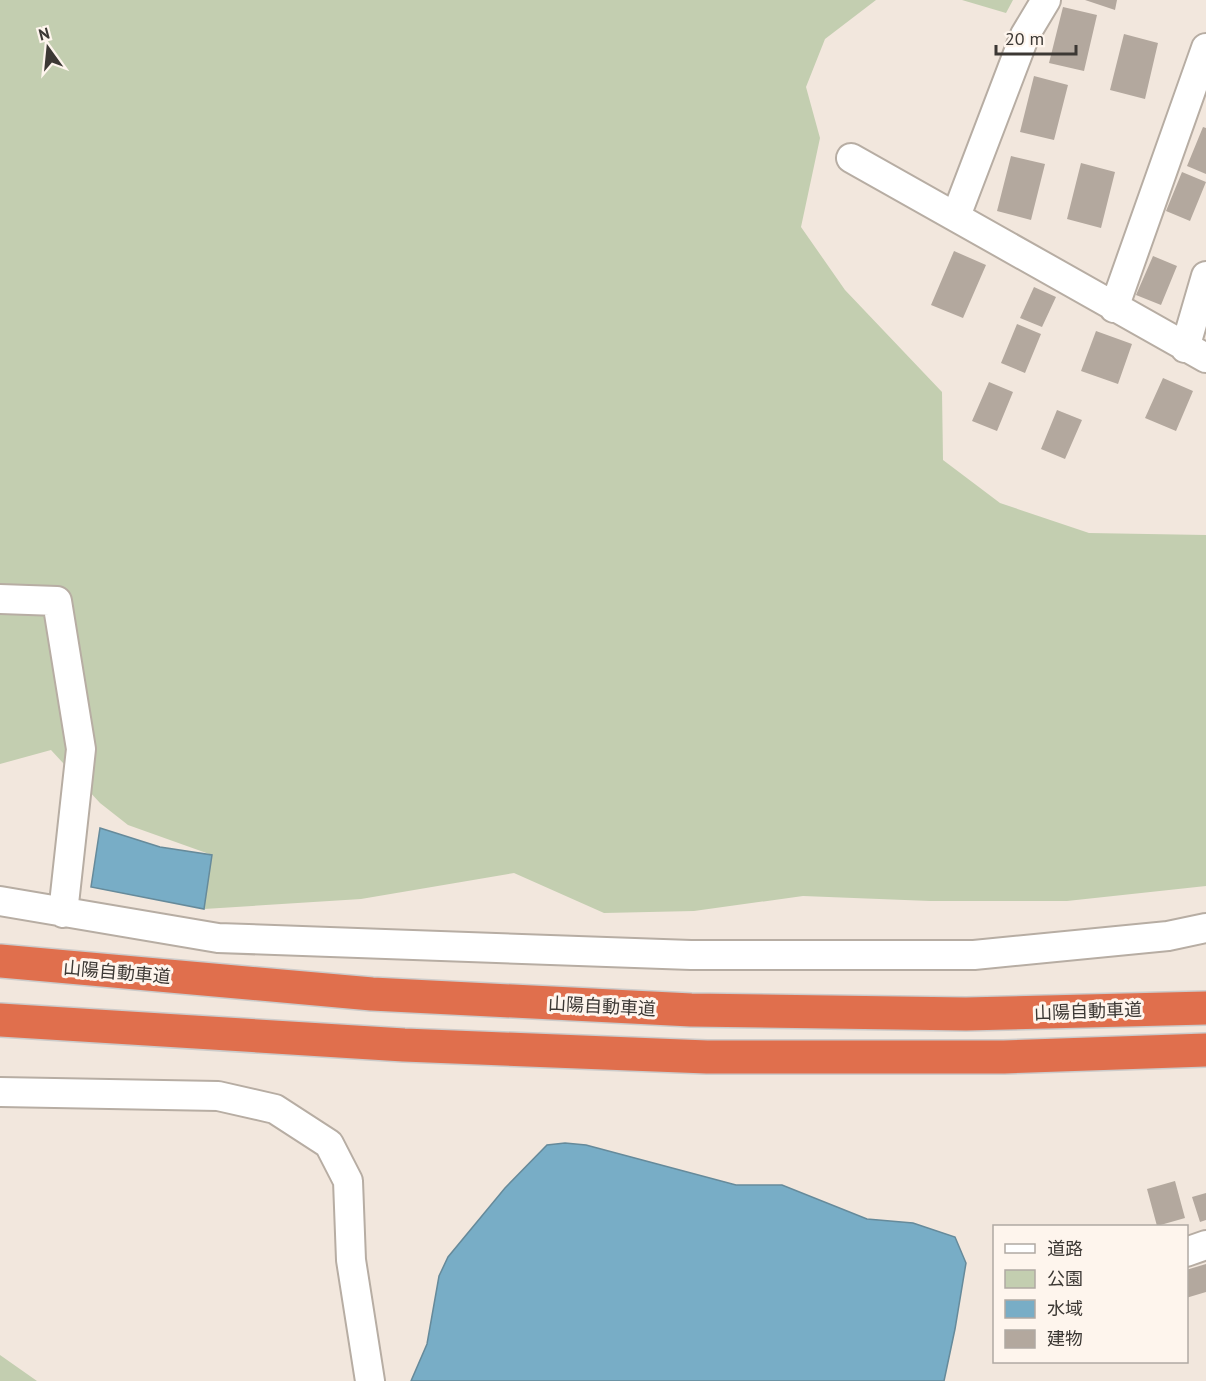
<svg xmlns="http://www.w3.org/2000/svg" width="1206" height="1381" viewBox="0 0 1206 1381" font-family="'PT Sans','Noto Sans JP',sans-serif">
<rect width="100%" height="100%" fill="#f2e7dd"/>
<path fill="#c3ceb0" d="M0 0H876L825 39 806 87 820 138 801 227 845 290 942 392 943 460 1000 503 1089 533 1206 535V886L1067 901H930L803 896 694 911 604 913 514 873 361 899 204 909 212 855 128 825 100 803 51 750 0 764Z
M962 0H1013L1006 13Z
M0 1355 37 1381H0Z"/>
<path fill="#78adc6" stroke="#668a9a" stroke-width="1.5" d="M100 828 160 847 212 855 204 909 91 887Z
M565 1143 586 1145 736 1185H782L867 1219 913 1223 955 1237 966 1263 955 1329 944 1381H411L427 1344 439 1276 448 1257 505 1188 547 1145Z"/>
<path fill="#b3a89e" d="M1085 0H1117L1115 10Z
M1063 7 1097 15 1084 71 1049 63Z
M1124 34 1158 43 1145 99 1110 90Z
M1034 76 1068 85 1054 140 1020 132Z
M1203 127 1206 128V174L1187 166Z
M1011 156 1045 164 1031 220 997 211Z
M1081 163 1115 172 1101 228 1067 219Z
M1182 172 1206 182 1190 221 1166 211Z
M954 251 986 265 963 318 931 305Z
M1153 256 1177 266 1161 305 1136 295Z
M1034 287 1056 297 1042 327 1020 318Z
M1017 324 1041 334 1025 373 1001 363Z
M1096 331 1132 344 1118 384 1081 371Z
M1163 378 1193 391 1176 431 1145 418Z
M989 382 1013 392 997 431 972 421Z
M1057 410 1082 420 1065 459 1041 449Z
M1175 1181 1185 1218 1157 1226 1147 1189Z
M1206 1193V1220L1200 1222 1192 1197Z
M1206 1264V1292L1186 1298V1270Z"/>
<g fill="none" stroke-linecap="round" stroke-linejoin="round">
<g stroke="#b7ada3" stroke-width="32">
<path id="minor" d="M851 158 1206 358
M956 216 1025 35 1046 0
M1114 308 1206 48
M1185 348 1206 276
M0 599 57 601 81 749 63 913
M0 901 218 938 691 955H974L1168 936 1206 928
M0 1092 218 1096 275 1109 329 1144 348 1181 351 1260 370 1381
M1186 1252 1206 1245"/>
</g>
<g stroke="#cccbca" stroke-width="36">
<path id="motorway" d="M0 961 372 994 691 1010 966 1014 1206 1008
M0 1020 404 1045 707 1057H1004L1206 1050"/>
</g>
<use href="#minor" stroke="#fff" stroke-width="28"/>
<use href="#motorway" stroke="#e06f4d" stroke-width="33"/>
</g>
<g text-anchor="middle" dominant-baseline="central" stroke-width="6" stroke-linejoin="round" paint-order="stroke">
<g font-size="18" fill="#3c3834" stroke="#fef5ed">
<text transform="translate(117 972) rotate(5)">山陽自動車道</text>
<text transform="translate(602 1006) rotate(3)">山陽自動車道</text>
<text transform="translate(1088 1011) rotate(-2)">山陽自動車道</text>
</g>
</g>
<rect x="993" y="1225" width="195" height="138" fill="#fef5ed" stroke="#b0a9a3" stroke-width="1.5"/>
<rect x="1005" y="1244" width="30" height="9" fill="#ffffff" stroke="#b0a9a3" stroke-width="1.5"/>
<text x="1047" y="1255" font-size="18" fill="#3c3834">道路</text>
<rect x="1005" y="1270" width="30" height="18" fill="#c3ceb0" stroke="#b0a9a3" stroke-width="1.5"/>
<text x="1047" y="1285" font-size="18" fill="#3c3834">公園</text>
<rect x="1005" y="1300" width="30" height="18" fill="#78adc6" stroke="#b0a9a3" stroke-width="1.5"/>
<text x="1047" y="1315" font-size="18" fill="#3c3834">水域</text>
<rect x="1005" y="1330" width="30" height="18" fill="#b3a89e" stroke="#b0a9a3" stroke-width="1.5"/>
<text x="1047" y="1345" font-size="18" fill="#3c3834">建物</text>
<g transform="translate(48 48) rotate(345)" stroke="#fef5ed" stroke-width="4.5" paint-order="stroke">
<path d="M0-4.5L10 22L0 15L-10 22Z" fill="#3c3834"/>
<text y="-9" font-size="16" font-weight="bold" text-anchor="middle" fill="#3c3834">N</text>
</g>
<path d="M996 45v9h80v-9" fill="none" stroke="#3c3834" stroke-width="3"/>
<text x="1005" y="45" font-size="18" fill="#3c3834" stroke="#fef5ed" stroke-width="4.5" paint-order="stroke">20 m</text>
</svg>
